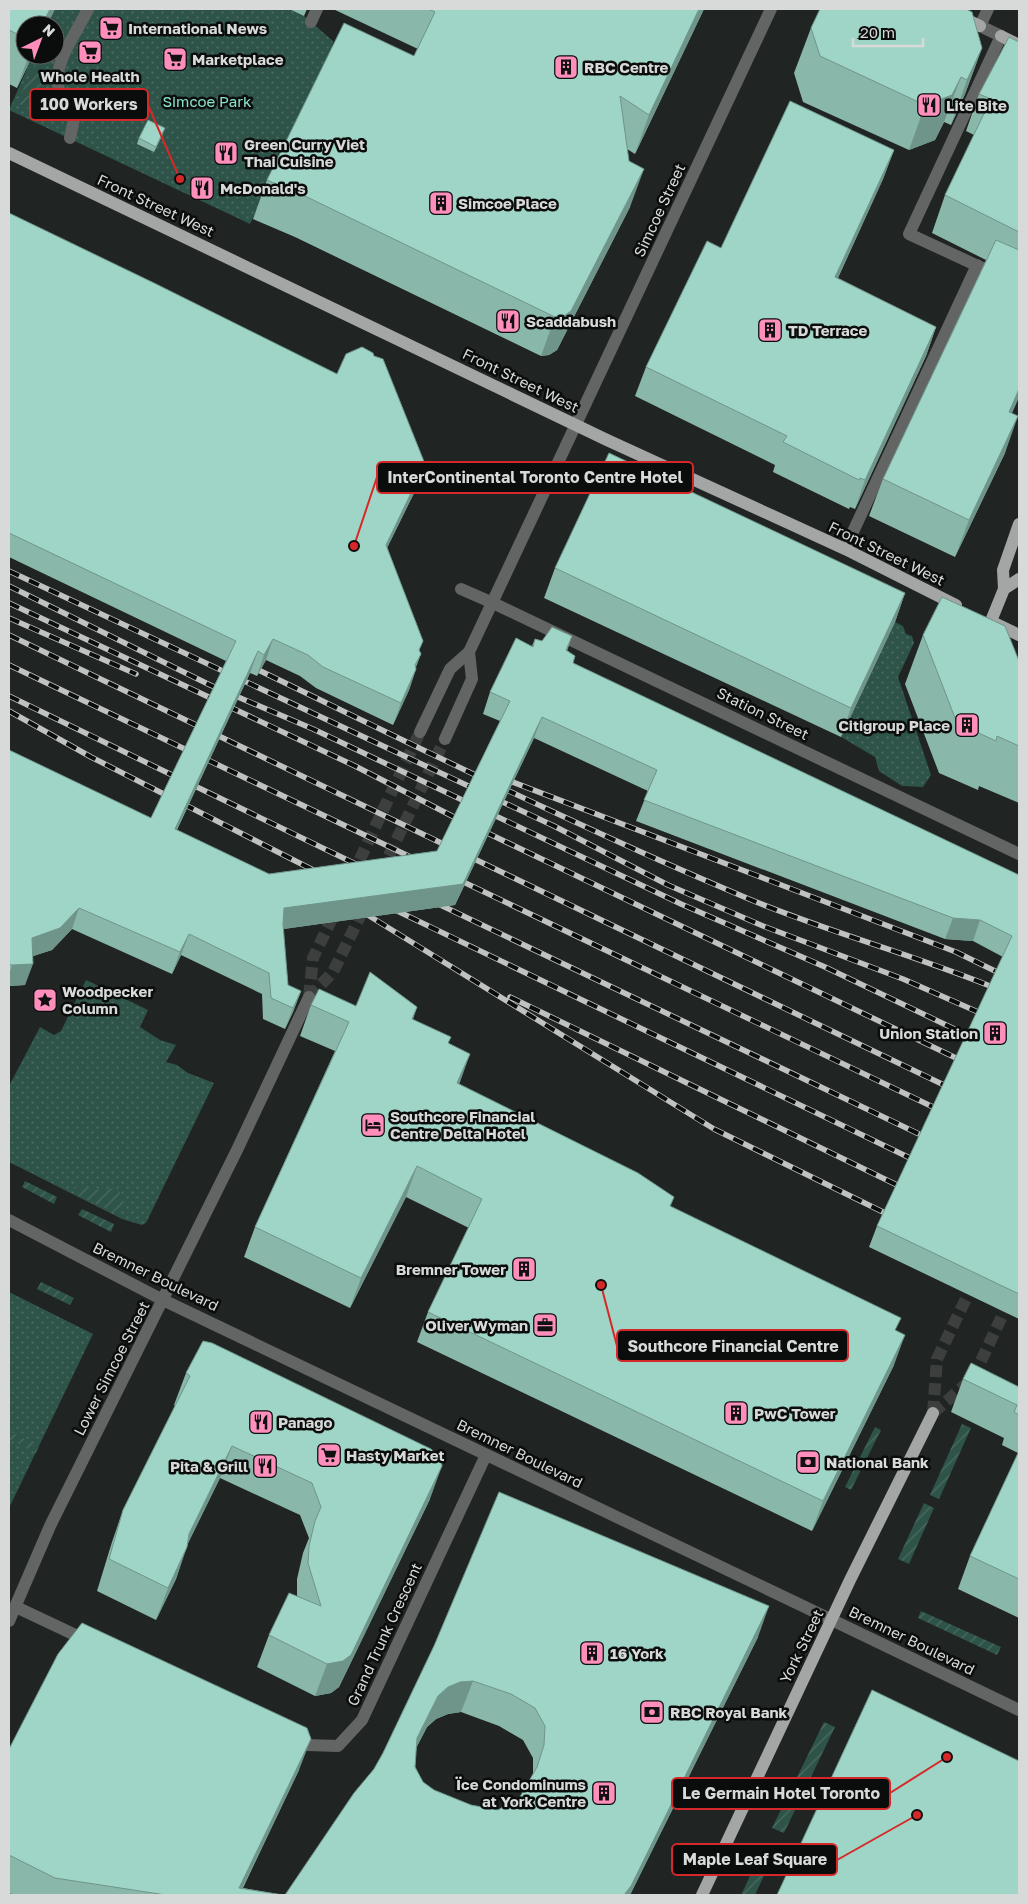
<svg xmlns="http://www.w3.org/2000/svg" width="1028" height="1904" viewBox="0 0 1028 1904" font-family="'Golos Text',sans-serif">
<defs>
<pattern id="park-dots" width="8" height="8" patternUnits="userSpaceOnUse" patternTransform="scale(1.25)"><rect width="8" height="8" fill="#2e5349"/><path d="M2 2h.1M6 6h.1" fill="none" stroke="#4c6b63" stroke-width="1.8" stroke-linecap="round"/></pattern>
<pattern id="garden-furrows" width="10" height="10" patternUnits="userSpaceOnUse" patternTransform="scale(1.25)"><rect width="10" height="10" fill="#2e5349"/><path d="M-1 1l2-2M0 10L10 0M9 11l2-2" fill="none" stroke="#4c6b63"/></pattern>
</defs>
<rect width="100%" height="100%" fill="#202423"/>
<path fill="url(#park-dots)" d="M55 9H289L304 16 333 41 330 61 250 224 9 110 33 55H55V25H47Z
M895 622 903 626 906 634 912 636 914 643 898 677 931 775 923 787 902 786 879 771 875 757 841 737Z
M86 980 148 1010 140 1027 160 1040 176 1045 166 1062 177 1065 188 1073 214 1083 146 1223 142 1225 122 1219 9 1162V1086L40 1027 54 1035 61 1031Z
M9 1292 93 1334 9 1508Z"/>
<path fill="url(#garden-furrows)" d="M35 64 43 70 45 97 54 109 53 120 17 103Z
M25 1181 57 1197 54 1204 22 1187Z
M78 1186 96 1190 116 1188 119 1190 125 1205 113 1212 75 1194 74 1188Z
M82 1209 114 1224 111 1232 78 1215Z
M41 1282 74 1298 70 1305 37 1289Z
M962 1424 971 1428 939 1499 930 1495Z
M875 1427 881 1430 851 1490 845 1487Z
M9 1431 39 1446 36 1453 9 1439Z
M924 1503 934 1508 909 1564 898 1559Z
M921 1611 1001 1647 997 1655 918 1618Z
M824 1722 835 1727 784 1833 772 1828Z
M759 1857 770 1863 755 1895H741Z"/>
<g fill="none" stroke-linecap="round" stroke-linejoin="round">
<path stroke="#3c3f3e" stroke-width="12" stroke-dasharray="12 6" stroke-linecap="butt" d="M381 872 445 739
M352 876 420 732
M309 997 333 972 366 904
M309 997 313 958 337 908"/>
<path stroke="#3c3f3e" stroke-width="12" stroke-dasharray="12 6" stroke-linecap="butt" d="M933 1413 937 1359 975 1280
M933 1413 973 1378 1019 1280"/>
<path stroke="#636464" stroke-width="12" d="M1001 36 909 234 1019 285
M845 549 977 265
M461 589 493 603"/>
<path stroke="#636464" stroke-width="12" d="M311 22 317 9
M70 138 74 119C39 77 68 50 88 9"/>
<path stroke="#636464" stroke-width="12" d="M980 26 988 9
M493 603 1019 854
M16 1607 88 1641
M832 1620 1019 1710
M293 1738 307 1745 338 1746 362 1720 486 1455"/>
<path stroke="#636464" stroke-width="12" d="M980 26 1001 36
M420 732 450 669 469 652 771 9
M445 739 472 679 469 652
M9 1220 163 1300 832 1620
M9 1621 50 1526 237 1150 309 997"/>
<path stroke="#a3a6a5" stroke-width="12" d="M944 9 980 26
M1001 36 1019 45
M9 153 607 440 845 549 956 605
M1004 589 1019 579
M991 621 1004 589 1003 570 1019 524
M992 622 1019 635
M702 1895 850 1580 933 1413"/>
<g stroke="#c0c2c2" stroke-width="5.5">
<path id="rail" d="M9 571 554 826 668 885 763 926 903 979 978 1012
M9 586 210 685 313 729 681 904 825 967 967 1035
M9 603 355 766 452 816 956 1058
M9 618 136 674
M9 635 944 1085
M9 665 419 861
M248 665C414 745 579 828 749 899 828 932 911 954 990 986
M9 696 364 868
M9 711 91 757 321 874
M502 778 956 952 995 971
M453 877 933 1107
M432 901 921 1135
M389 907 910 1158
M358 909 714 1129 885 1213
M510 997 897 1185"/>
</g>
<use href="#rail" stroke="#0b0d0c" stroke-width="4" stroke-dasharray="11" stroke-linecap="butt"/>
</g>
<path fill="#89b7aa" fill-rule="evenodd" d="M9 9H55L47 25H25V55H33L17 88 9 84Z
M289 9H307L304 16Z
M333 9H704L635 154 627 149 630 207 557 350 549 355 541 356 295 237 253 219 267 180 414 56 418 49Z
M811 28 982 48 965 94 951 125 944 122 935 140 909 150 803 102 794 73Z
M1019 42V397L1012 413 1005 453 955 557 869 516 883 479 986 260 932 233 945 195 974 135 966 131 979 94Z
M163 134 154 152 137 144 139 138Z
M894 150 883 179 838 278 936 327 926 356 855 509 850 507 849 509 773 472 775 465 635 396 646 367 721 248Z
M9 213 418 485 387 548 423 641 419 650 421 654 416 667V669L409 690 393 725 316 688 300 676 266 660 257 676 250 673 177 830 269 874 437 851 500 721 483 714 490 692 532 646 535 639 542 641 572 636 567 651 573 663 1019 875V1319L869 1247 877 1226 1003 957 973 941 945 939 636 821 648 791 534 738 455 905 283 929 288 985 301 991 293 1012 285 1029 263 1019 262 994 181 955 172 974 72 929 52 950 33 956 25 985 9 986V750L151 818 226 661 9 557Z
M555 568 905 593 895 622 841 737 544 598Z
M923 635 1019 661V803L979 786 978 790 939 773 905 684Z
M311 1005 417 1007 413 1019 449 1043 459 1085 674 1197 670 1207 896 1331 894 1365 812 1531 417 1342 428 1312 469 1228 406 1197 350 1308 244 1257 255 1227 335 1051 300 1036Z
M186 1373 430 1499 339 1687 331 1693 315 1696 257 1667 269 1635 297 1596V1579L303 1553 309 1538 300 1515 220 1478 187 1545 176 1579 156 1620 97 1591 112 1542 123 1510 175 1406 174 1405Z
M963 1379 1019 1387V1618L958 1589 970 1556 1018 1453 1002 1445 1004 1438 951 1412Z
M758 1637 630 1895 374 1769 383 1753 434 1646ZM461 1712 499 1726 523 1740 533 1758V1774L520 1797 498 1810 471 1805 434 1790 423 1782 415 1767 416 1748 427 1727 436 1719 448 1714Z
M9 1749 299 1770 243 1888 283 1895H14L9 1893Z"/>
<path fill="#6f958b" d="M50 9H55L47 25H42Z
M699 9H704L635 154 649 115Z
M982 48 965 94 951 125 967 80Z
M29 55H33L17 88Z
M961 77 944 122 935 140 909 150 925 105Z
M894 150 883 179 825 306 835 277Z
M644 169 630 207 557 350 549 355 541 356 555 317Z
M936 327 926 356 855 509 865 480Z
M1019 389V397L995 449 1009 412Z
M1018 416 1005 453 955 557 969 520Z
M425 464 418 485 378 566 386 545Z
M905 593 895 622 841 737 851 708Z
M273 639 266 660 257 676 264 655Z
M258 651 250 673 167 850 175 829Z
M416 669 409 690 393 725 401 703Z
M542 717 534 738 455 905 277 930 284 908 463 884Z
M79 908 72 929 52 950 24 959 32 938Z
M953 918 980 920 973 941 945 939Z
M189 934 181 955 172 974 180 952Z
M33 964 25 985 9 986V975L12 965Z
M301 991 293 1012 285 1029 293 1008Z
M470 1054 459 1085 457 1083Z
M417 1166 406 1197 350 1308 361 1278Z
M905 1335 894 1365 812 1531 823 1501Z
M232 1446 220 1478 177 1566 189 1534Z
M442 1466 430 1499 339 1687 331 1693 315 1696 327 1664Z
M187 1547 176 1579 156 1620 168 1588Z
M769 1606 758 1637 630 1895H624Z
M473 1681 461 1712 448 1714 436 1719 427 1727 405 1770 417 1738 438 1696 448 1687 460 1682Z
M311 1739 299 1770 239 1895V1888Z"/>
<path fill="#9fd5c6" stroke="#6f958b" fill-rule="evenodd" d="M9 9H50L42 25H25V38L9 30Z
M428 9H699L649 115 620 96 629 161 644 169 571 311 564 316 555 317 309 198 267 180 344 23 414 56 435 12Z
M820 9H966L972 12 982 48 967 80 961 77 952 95 925 105 820 56 811 28Z
M1009 37 1019 42V232L945 195 991 99 979 94Z
M790 101 894 150 835 277 936 327 865 480 860 478 859 480 783 442 787 436 646 367 707 241 721 248Z
M148 120 165 128 156 147 139 138Z
M9 213 154 283 337 374 346 354 362 347 373 353 374 356 383 359 425 464 386 545 423 641 419 650 421 654 415 665 416 669 401 703 323 667 308 655 273 639 264 655 258 651 175 829 269 874 437 851 510 701 490 692 516 638 533 647 535 639 542 641 552 627 572 636 566 650 575 656 573 663 1019 875V1294L877 1226 1012 936 980 920 953 918 644 800 657 770 542 717 463 884 284 908 283 924 288 985 301 991 293 1008 271 998 269 973 189 934 180 952 79 908 60 928 32 938 33 964 12 965 9 964V750L151 818 236 641 9 533Z
M996 240 1019 250V389L1009 412 1018 416 969 520 883 479Z
M609 453 905 593 851 708 555 568Z
M942 597 1005 626 1019 661V746L997 736 996 741 957 723 923 635Z
M370 972 417 1007 412 1019 451 1037 448 1043 470 1054 457 1083 638 1173 674 1197 670 1206 901 1318 895 1330 905 1335 823 1501 428 1312 482 1199 417 1166 361 1278 255 1227 349 1022 311 1005 319 989 356 1006Z
M203 1341 212 1343 431 1449 441 1458 442 1466 351 1655 343 1661 327 1664 269 1635 289 1593 321 1606 308 1563 309 1546 315 1521 321 1507 312 1483 232 1446 189 1534 187 1547 168 1588 109 1559 123 1510 190 1376 186 1373Z
M971 1363 1019 1387V1415L1014 1412 1017 1405 963 1379Z
M1019 1451V1579L970 1556Z
M499 1492 769 1606 631 1886 624 1895H285L354 1793 374 1769 383 1753 434 1646ZM473 1681 511 1694 535 1708 545 1726 544 1745 537 1767 520 1797 498 1810 471 1805 434 1790 423 1782 415 1767 417 1738 438 1696 448 1687 460 1682Z
M82 1623 307 1728 311 1739 239 1888 283 1895H166L55 1878 9 1855V1749L58 1654Z
M872 1690 1019 1761V1895H777Z"/>
<defs>
<g id="supermarket-square" transform="scale(1.25)"><rect x="-9" y="-9" width="18" height="18" rx="4" fill="#fe8ebb" stroke="#0b0d0c"/><path d="M-6-5.5h2.5l.6 2H6L4.5 2H-2.5L-4.4-4H-6ZM-1.5 3.2a1.3 1.3 0 1 0 .1 0ZM3 3.2a1.3 1.3 0 1 0 .1 0Z" fill="#111"/></g>
<g id="building-square" transform="scale(1.25)"><rect x="-9" y="-9" width="18" height="18" rx="4" fill="#fe8ebb" stroke="#0b0d0c"/><path d="M-4-6H4V6H1V3H-1V6H-4ZM-2.5-4.3h1.7v1.8h-1.7ZM.8-4.3h1.7v1.8H.8ZM-2.5-1h1.7V.8h-1.7ZM.8-1h1.7V.8H.8Z" fill="#111"/></g>
<g id="restaurant-square" transform="scale(1.25)"><rect x="-9" y="-9" width="18" height="18" rx="4" fill="#fe8ebb" stroke="#0b0d0c"/><path d="M-5-6h1v4h1v-4h1v4h1v-4h1v5L-1.5 .5V6h-2V.5L-5-1ZM5-6V6H3V1.5H1.5Q1.5-4 5-6Z" fill="#111"/></g>
<g id="sight-square" transform="scale(1.25)"><rect x="-9" y="-9" width="18" height="18" rx="4" fill="#fe8ebb" stroke="#0b0d0c"/><path d="M0-6L1.8-2.2L6-1.7L2.9 1.2L3.7 5.4L0 3.3L-3.7 5.4L-2.9 1.2L-6-1.7L-1.8-2.2Z" fill="#111"/></g>
<g id="hotel-square" transform="scale(1.25)"><rect x="-9" y="-9" width="18" height="18" rx="4" fill="#fe8ebb" stroke="#0b0d0c"/><path d="M-6-4.5h1.5V1H6V5H4.5V3h-9V5H-6ZM-4 0a1.8 1.8 0 1 1 3.6 0ZM.5 0V-2.5h3Q6-2.5 6 0Z" fill="#111"/></g>
<g id="office-square" transform="scale(1.25)"><rect x="-9" y="-9" width="18" height="18" rx="4" fill="#fe8ebb" stroke="#0b0d0c"/><path d="M-6-3h4V-5.5h4V-3h4V5H-6ZM-1-4.5V-3h2v-1.5ZM-6 0V1H6V0Z" fill="#111"/></g>
<g id="bank-square" transform="scale(1.25)"><rect x="-9" y="-9" width="18" height="18" rx="4" fill="#fe8ebb" stroke="#0b0d0c"/><path d="M-6-4H6V4H-6ZM0-2.3a2.3 2.3 0 1 0 0 4.6a2.3 2.3 0 1 0 0-4.6Z" fill="#111"/></g>
</defs>
<g fill-rule="evenodd">
<use href="#supermarket-square" x="111" y="28"/>
<use href="#supermarket-square" x="90" y="52"/>
<use href="#supermarket-square" x="175" y="59"/>
<use href="#building-square" x="566" y="67"/>
<use href="#restaurant-square" x="929" y="105"/>
<use href="#restaurant-square" x="226" y="153"/>
<use href="#restaurant-square" x="202" y="188"/>
<use href="#building-square" x="441" y="203"/>
<use href="#restaurant-square" x="508" y="321"/>
<use href="#building-square" x="770" y="330"/>
<use href="#building-square" x="967" y="725"/>
<use href="#sight-square" x="45" y="1000"/>
<use href="#building-square" x="995" y="1033"/>
<use href="#hotel-square" x="373" y="1125"/>
<use href="#building-square" x="524" y="1269"/>
<use href="#office-square" x="545" y="1325"/>
<use href="#building-square" x="736" y="1413"/>
<use href="#restaurant-square" x="261" y="1422"/>
<use href="#supermarket-square" x="329" y="1455"/>
<use href="#bank-square" x="808" y="1462"/>
<use href="#restaurant-square" x="265" y="1466"/>
<use href="#building-square" x="592" y="1653"/>
<use href="#bank-square" x="652" y="1712"/>
<use href="#building-square" x="604" y="1793"/>
</g>
<g text-anchor="middle" dominant-baseline="central" stroke-width="5" stroke-linejoin="round" paint-order="stroke">
<g font-size="15" font-weight="bold" fill="#d8dada" stroke="#0b0d0c" text-anchor="start">
<text x="128" y="28">International News</text>
<text x="192" y="59">Marketplace</text>
<text x="584" y="67">RBC Centre</text>
<text x="90" y="76" text-anchor="middle">Whole Health</text>
<text x="946" y="105">Lite Bite</text>
<text x="244" y="144">Green Curry Viet<tspan x="244" dy="17">Thai Cuisine</tspan></text>
<text x="220" y="188">McDonald's</text>
<text x="458" y="203">Simcoe Place</text>
<text x="526" y="321">Scaddabush</text>
<text x="788" y="330">TD Terrace</text>
<text x="950" y="725" text-anchor="end">Citigroup Place</text>
<text x="62" y="991">Woodpecker<tspan x="62" dy="17">Column</tspan></text>
<text x="978" y="1033" text-anchor="end">Union Station</text>
<text x="390" y="1116">Southcore Financial<tspan x="390" dy="17">Centre Delta Hotel</tspan></text>
<text x="506" y="1269" text-anchor="end">Bremner Tower</text>
<text x="528" y="1325" text-anchor="end">Oliver Wyman</text>
<text x="754" y="1413">PwC Tower</text>
<text x="278" y="1422">Panago</text>
<text x="346" y="1455">Hasty Market</text>
<text x="826" y="1462">National Bank</text>
<text x="248" y="1466" text-anchor="end">Pita &amp; Grill</text>
<text x="610" y="1653">16 York</text>
<text x="670" y="1712">RBC Royal Bank</text>
<text x="586" y="1784" text-anchor="end">Ïce Condominums<tspan x="586" dy="17">at York Centre</tspan></text>
</g>
<g font-size="15" fill="#8de3cc" stroke="#0b0d0c">
<text x="207" y="101">Simcoe Park</text>
</g>
<g font-size="15" fill="#d8dada" stroke="#0b0d0c">
<text transform="translate(156 205) rotate(25)">Front Street West</text>
<text transform="translate(659 210) rotate(-65)">Simcoe Street</text>
<text transform="translate(521 380) rotate(26)">Front Street West</text>
<text transform="translate(887 553) rotate(26)">Front Street West</text>
<text transform="translate(763 713) rotate(26)">Station Street</text>
<text transform="translate(156 1276) rotate(26)">Bremner Boulevard</text>
<text transform="translate(111 1368) rotate(-63)">Lower Simcoe Street</text>
<text transform="translate(520 1453) rotate(26)">Bremner Boulevard</text>
<text transform="translate(384 1634) rotate(-65)">Grand Trunk Crescent</text>
<text transform="translate(912 1640) rotate(26)">Bremner Boulevard</text>
<text transform="translate(801 1646) rotate(-64)">York Street</text>
</g>
</g>
<path fill="none" stroke="#d62828" stroke-width="2" d="M180 179L148 105M354 546L377 477M601 1285L617 1346M947 1757L890 1793M917 1815L837 1860"/>
<g fill="#d62828" stroke="#0b0d0c" stroke-width="2">
<circle cx="180" cy="179" r="5"/>
<circle cx="354" cy="546" r="5"/>
<circle cx="601" cy="1285" r="5"/>
<circle cx="947" cy="1757" r="5"/>
<circle cx="917" cy="1815" r="5"/>
</g>
<g fill="#0b0d0c" stroke="#d62828" stroke-width="2">
<rect x="30" y="89" width="118" height="31" rx="5"/>
<rect x="377" y="462" width="316" height="31" rx="5"/>
<rect x="617" y="1330" width="231" height="31" rx="5"/>
<rect x="672" y="1778" width="218" height="31" rx="5"/>
<rect x="672" y="1844" width="165" height="31" rx="5"/>
</g>
<g font-size="16" text-anchor="middle" font-weight="bold" fill="#d8dada">
<text x="89" y="110">100 Workers</text>
<text x="535" y="483">InterContinental Toronto Centre Hotel</text>
<text x="733" y="1352">Southcore Financial Centre</text>
<text x="781" y="1799">Le Germain Hotel Toronto</text>
<text x="755" y="1865">Maple Leaf Square</text>
</g>
<rect width="1028" height="1904" fill="none" stroke="#d8dada" stroke-width="20"/>
<g transform="translate(40 40) rotate(42)"><circle r="24" fill="#0b0d0c" stroke="#5d5f5e"/>
<path d="M0-4L9 19L0 12L-9 19Z" fill="#fe8ebb"/>
<text y="-8" font-size="14" font-weight="bold" text-anchor="middle" fill="#d8dada">N</text>
</g>
<path d="M853 38v8h70v-8" fill="none" stroke="#d8dada" stroke-width="2.5"/>
<text x="860" y="38" font-size="15" fill="#d8dada" stroke="#0b0d0c" stroke-width="4" paint-order="stroke">20 m</text>
</svg>
